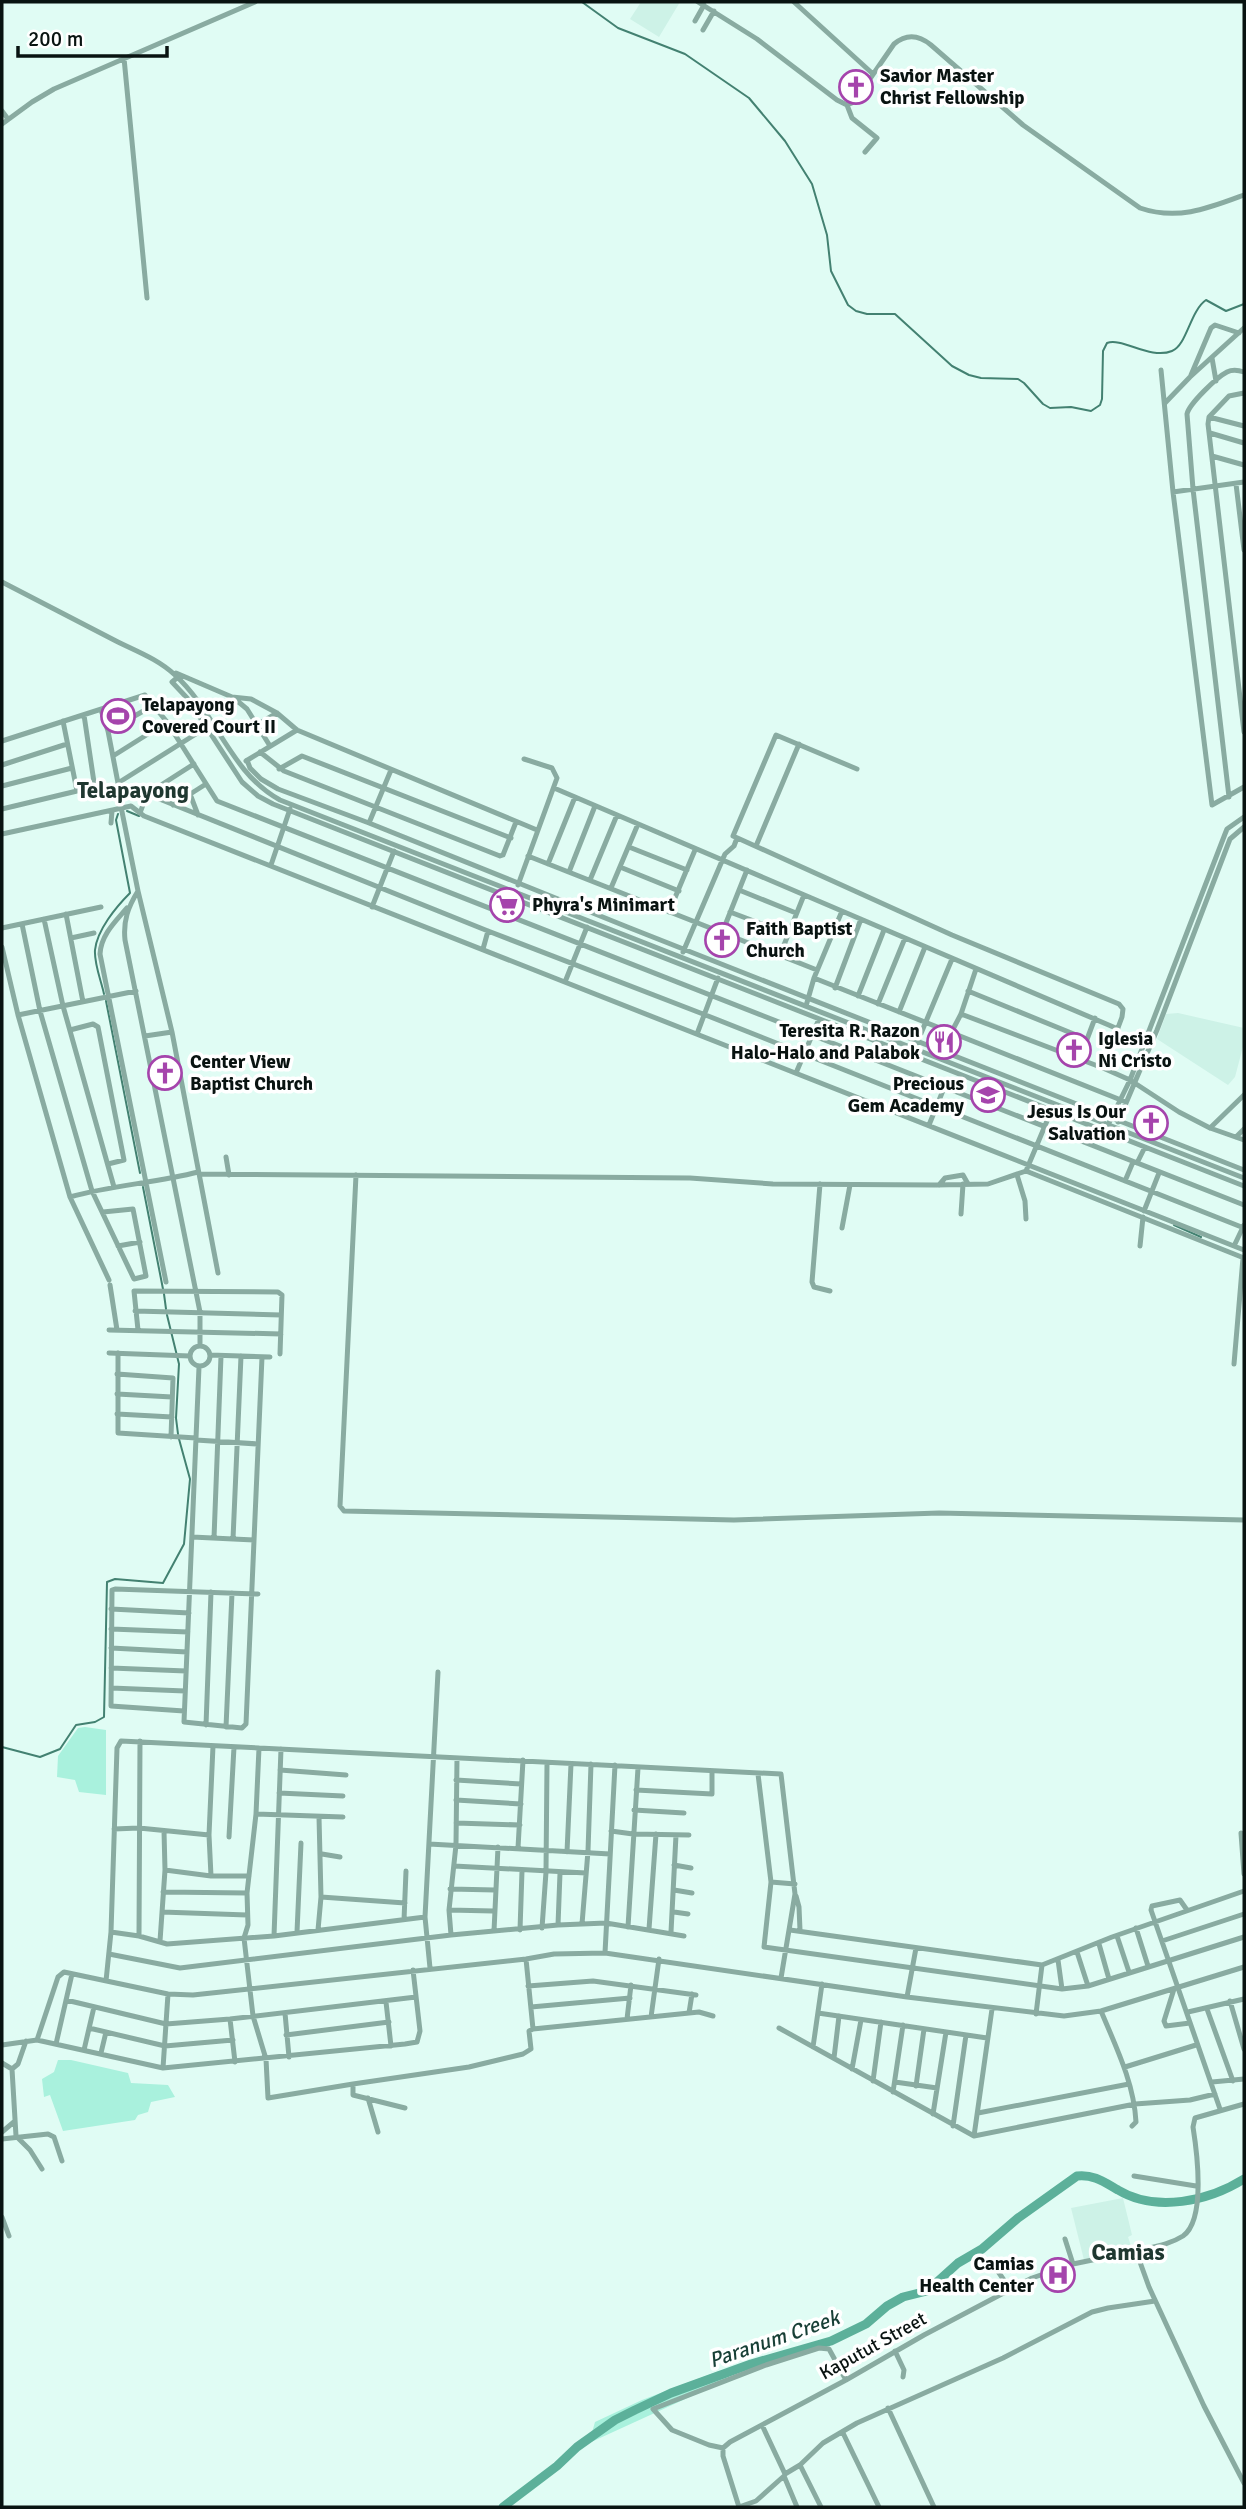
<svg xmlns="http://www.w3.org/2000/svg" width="1246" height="2509" viewBox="0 0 1246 2509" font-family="Signika,sans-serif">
<rect width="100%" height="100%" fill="#e0fcf4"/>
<path fill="#cdf2e7" d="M641 2H680L659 37 630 19Z
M1178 1013 1244 1028V1043L1235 1077 1228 1085 1157 1039 1166 1014Z
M1123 2198 1132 2235 1128 2237 1132 2249 1084 2260 1071 2208Z"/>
<path fill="#a9f1dd" d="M85 1727 106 1730V1795L79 1792 75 1780 57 1777 58 1756 78 1728Z
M58 2060H71L128 2073 131 2083 168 2085 175 2097 151 2102 148 2112 138 2115 135 2120 63 2131 50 2095 44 2097 42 2079 54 2072Z
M719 2371 729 2379 589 2443 595 2422 642 2400Z"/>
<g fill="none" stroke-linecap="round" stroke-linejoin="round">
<path stroke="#438171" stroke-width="2" d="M582 2 618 28 685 54 749 98 785 141 812 184 827 235 831 271 848 305 856 311 867 314H895L952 366 969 375 981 378 1018 379 1024 383 1043 404 1050 408 1071 407 1091 411 1100 405 1102 399 1103 351 1107 343C1122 337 1150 360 1172 351 1187 345 1190 311 1206 300L1226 311 1244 304
M127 811 139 816
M104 994C101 980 94 964 95 950 97 930 116 907 130 893L116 820 118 814
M106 1001 140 1173
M143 1187 163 1289
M1174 1225 1201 1237
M164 1294 166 1309
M167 1315 179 1364 176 1418 178 1434
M2 1747 40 1757 60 1749 76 1725 95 1722 104 1717 107 1582 115 1579 163 1583 184 1544 190 1479 179 1439"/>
<path stroke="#5cb09a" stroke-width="9" d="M503 2507 557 2466 577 2447 615 2420 635 2410 671 2393 751 2364 831 2341 866 2324 887 2306 903 2297 927 2291 958 2263 982 2249 1018 2218 1077 2176C1093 2174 1104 2182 1118 2190 1156 2213 1209 2201 1244 2179"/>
<path stroke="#89aba1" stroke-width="5" d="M698 2 757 39 837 100 847 105 854 102 894 44C907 33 919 35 931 45L1023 125 1140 208C1178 221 1209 208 1244 195
M794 2 873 74
M695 21 704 5
M703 30 714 11
M124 58 147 298
M847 105 852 118 877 138 865 152
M2 111 8 119
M2 124 32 102 54 89 255 2
M1212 358 1216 381
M1161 370 1173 492 1212 805 1244 787
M1191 375 1211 328 1215 325 1239 333
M1244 393 1229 396 1209 417 1208 424 1244 732
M1165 403 1190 377 1244 328
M1209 417 1244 426
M1210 433 1244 443
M1212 456 1244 465
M1236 484 1244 550
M1173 492 1244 482
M2 582C40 602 78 621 116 641 136 651 158 659 175 675 216 712 230 773 280 800L1244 1178
M176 673 232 697 251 699 277 713 297 730 537 830
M178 677 172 682 188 699 242 782 258 796 273 804 1244 1186
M235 699 247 709 270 746
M101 710 108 731 118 783 117 787 138 891C128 907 123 921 125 940L200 1312V1346
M84 715 95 789
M63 721 77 791
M257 725 277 713
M108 731 154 705
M2 741 145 695 167 722 217 801 1244 1205
M260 752 284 771 500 856 503 855 516 822
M113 756 167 722
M247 760 250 768 261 779 278 789 369 823 630 928 1244 1170
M246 761 297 730
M2 765 67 744
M279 769 302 756 511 838
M857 769 776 735 733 836 952 935 1119 1004 1123 1009 1122 1017 1103 1068
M118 783 207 727
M2 786 72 768
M554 788 1118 1029
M147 794 488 931 703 1014 1244 1228
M190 794 198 815
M1229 797 1193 489 1187 414C1189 404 1217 377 1227 372 1233 369 1238 370 1244 372
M173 805 206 784
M2 809 77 791 117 787
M140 813 147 794 194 764
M111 823 112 811
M369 823 391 770
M2 834 131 806 144 816C511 959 877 1106 1244 1250
M756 846 799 744
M629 847 687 870
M528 856 817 970
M548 864 575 797
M271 865 290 809
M620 867 679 891
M569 872 595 806
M590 880 617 815
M518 885 557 778 552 768 524 759
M611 888 638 824
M739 890 796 913
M138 891 172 1032 218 1273
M372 907 394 851
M127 908C115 922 101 935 100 954L166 1282
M669 912 695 850
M730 912 788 934
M66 914 83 1002
M44 919 63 1006 114 1187
M22 924 40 1011 92 1191 134 1279 146 1276 133 1209 103 1212
M2 928 101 907
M722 933 747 870
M71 938 94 933
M2 947 18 1015 70 1197 109 1280
M483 949 488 931
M683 952 725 854 734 846 737 838
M780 955 804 895
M814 978 1126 1102
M565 982 587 927
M835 988 861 919
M968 991 1086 1039
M858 996 884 930
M878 1004 905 938
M806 1006 814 978 842 911
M899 1012 925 947
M961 1014 1103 1068 1130 1080 1179 1112 1210 1128 1244 1140
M18 1015 136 991
M70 1030 93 1024 98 1027 124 1160 108 1164
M951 1033 961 1014 976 969
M697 1034 718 978
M145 1036 172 1032
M917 1043 952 959
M1080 1058 1095 1018
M796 1073 819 1019
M1118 1122 1157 1030 1230 839 1244 827
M929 1125 944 1088
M1108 1125 1130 1080 1225 834 1227 829 1244 817
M1210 1128 1244 1095
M1236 1137 1244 1129
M226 1157 229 1175
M1137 1163 1145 1147
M1026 1171 1244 1258
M200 1174 690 1178 773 1184 936 1185 988 1184 1026 1171 1052 1109
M356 1175 340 1506 344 1511 734 1520 939 1513 1244 1520
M1017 1175 1025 1201 1026 1219
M1125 1181 1133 1162
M820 1184 812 1282 814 1287 830 1291
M939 1185 945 1178 963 1175 968 1184
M70 1197C112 1185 156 1183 198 1172
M1144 1211 1159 1173
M961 1214 963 1184
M842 1228 850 1185
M118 1246 140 1242
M1140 1246 1143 1217
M1234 1246 1244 1225
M110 1285 117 1330
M135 1311 281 1315
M109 1330 281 1334
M138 1330 134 1291 278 1292 282 1295 280 1354
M190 1356a10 10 0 1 1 20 0a10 10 0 1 1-20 0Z
M109 1353 190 1356
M118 1353V1433L196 1438
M210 1355 270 1357
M1234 1364 1243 1258
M199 1367 184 1722 242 1728 246 1724 262 1357
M117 1374 173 1378 171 1437
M117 1394 172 1397
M117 1414 172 1417
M196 1440 258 1444
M192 1537 254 1540
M214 1538 221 1356
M233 1539 241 1356
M111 1609 189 1613
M111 1629 188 1632
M111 1648 187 1652
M111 1668 186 1671
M111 1688 185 1691
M184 1711 111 1706 112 1590 115 1589 258 1594
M206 1725 211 1592
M226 1727 232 1593
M259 1748 256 1814 247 1893 248 1925 244 1938 253 2016 266 2059 268 2098 353 2084V2095L405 2108
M280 1770 346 1775
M758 1774 771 1882 764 1947 1062 1989 1088 1986 1244 1937
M456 1780 521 1784
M636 1790 712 1794V1772
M279 1793 343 1796
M456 1800 521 1804
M634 1810 684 1813
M256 1814 343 1817
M456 1823 520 1825
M114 1829 139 1828 209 1835
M611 1831 633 1834 689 1835
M1241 1833 1244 1874
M229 1837 234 1747
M429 1844 610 1854
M518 1848 523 1760
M567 1852 571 1764
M322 1854 340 1857
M674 1865 691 1868
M454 1866 586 1873
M165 1870 211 1876H249
M211 1876 209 1835 213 1746
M771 1882 795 1884
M450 1889 495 1890
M674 1890 692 1893
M163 1892 247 1893
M796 1896 799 1907 800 1930
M321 1897 405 1903
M449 1910 493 1911
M1187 1910 1180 1900 1152 1906 1151 1910 1220 2109
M162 1912 247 1915
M674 1912 688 1914
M404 1920 406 1871
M582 1924 588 1851 591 1764
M558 1925 560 1873
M628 1927 638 1768
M542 1928 546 1872 547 1763
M1136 1928 1148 1966
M649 1929 656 1834
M318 1930 321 1897 319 1817
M520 1930 522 1871
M790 1930 1042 1965 1112 1937 1244 1891
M494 1931 498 1847
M111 1932 139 1936 167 1944 274 1936 425 1917
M297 1932 301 1843
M671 1932 676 1835
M451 1935 449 1910 456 1845 457 1758
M139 1936 140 1741
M274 1936 281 1749
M1117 1936 1129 1972
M160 1941 165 1870 164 1831
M1162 1941 1244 1914
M1099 1944 1109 1979
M1077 1952 1088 1986
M605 1953 615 1765
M109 1954 180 1968 451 1935 558 1925 606 1923 684 1936
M526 1959 533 2029 699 2012 713 2016
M1058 1960 1062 1989
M430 1968 425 1917 438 1672
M106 1981 111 1932 117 1748 121 1741 781 1774 795 1894 781 1978
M528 1986 593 1981 696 1995
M1174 1989 1164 2021 1166 2026 1190 2023
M907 1997 916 1948
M66 2000 166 2024 230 2019 416 1997
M1230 2001 1244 2049
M386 2002 391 2046
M531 2007 630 1998
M1207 2009 1233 2081
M1101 2011C1116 2047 1134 2083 1136 2122L1132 2126
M1188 2012 1244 1999
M285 2013 289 2057
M689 2013 692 1994
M818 2013 987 2038
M1036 2014 1042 1965
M651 2017 659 1959
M230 2019 235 2062
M627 2019 631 1985
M89 2028 165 2046 233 2040
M779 2028 974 2136 1135 2104 1190 2100 1215 2094
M286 2035 389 2022
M37 2040 163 2068 405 2044 417 2042 420 2031 413 1970
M56 2044 72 1974
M2 2045 37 2040 58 1977 64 1972 168 1994 193 1995 526 1959 554 1954 605 1953 907 1997 1064 2016 1101 2011 1244 1967
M813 2047 822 1984
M84 2050 94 2007
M101 2053 106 2032
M834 2058 839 2016
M2 2063 12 2069 18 2064 26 2041
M1125 2067 1196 2045
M163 2068 168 1994
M12 2069 16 2136 30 2150 42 2169
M852 2069 861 2020
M873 2081 881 2022
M895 2082 937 2088
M1212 2082 1244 2079
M353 2084 469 2067 523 2054 531 2049 529 2031 533 2029
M916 2086 924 2029
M893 2092 903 2025
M368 2098 378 2132
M978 2113 1129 2084
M933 2114 946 2032
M953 2126 966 2035
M2 2132 15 2121
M974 2136 992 2009
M2 2139 48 2134 54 2137 62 2161
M1134 2176 1196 2186
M2 2217 9 2236
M1065 2239 1073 2264
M1136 2251C1152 2247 1169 2245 1183 2236 1206 2220 1197 2152 1193 2127L1195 2118 1244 2104
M997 2270 1010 2289
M895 2351 904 2370 903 2377
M888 2408 934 2507
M762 2425 785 2474 800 2465 821 2507
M843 2433 879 2507
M723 2448 709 2445 672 2430 653 2409 766 2365 819 2348 829 2349 846 2380
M800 2465 823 2443 857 2423 1003 2358 1092 2312 1108 2308 1155 2301
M739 2507 723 2456V2448L730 2442 846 2380 924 2335 1032 2278 1073 2264 1136 2251 1149 2287 1204 2406 1244 2483
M739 2507 756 2501 784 2476 797 2507"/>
</g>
<defs>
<g id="church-ring" transform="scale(1.75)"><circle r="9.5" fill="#fff" stroke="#a544ac" stroke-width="1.5"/><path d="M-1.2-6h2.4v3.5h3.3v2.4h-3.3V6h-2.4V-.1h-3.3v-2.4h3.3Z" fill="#a544ac"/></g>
<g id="stadium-ring" transform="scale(1.75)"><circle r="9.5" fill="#fff" stroke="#a544ac" stroke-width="1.5"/><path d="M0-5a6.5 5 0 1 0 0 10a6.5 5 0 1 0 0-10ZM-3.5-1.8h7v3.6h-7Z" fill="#a544ac"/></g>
<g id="supermarket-ring" transform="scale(1.75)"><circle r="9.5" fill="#fff" stroke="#a544ac" stroke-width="1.5"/><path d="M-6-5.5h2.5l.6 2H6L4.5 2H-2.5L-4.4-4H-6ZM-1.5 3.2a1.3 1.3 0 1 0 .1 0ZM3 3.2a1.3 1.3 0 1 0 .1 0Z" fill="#a544ac"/></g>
<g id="restaurant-ring" transform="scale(1.75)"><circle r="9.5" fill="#fff" stroke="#a544ac" stroke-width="1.5"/><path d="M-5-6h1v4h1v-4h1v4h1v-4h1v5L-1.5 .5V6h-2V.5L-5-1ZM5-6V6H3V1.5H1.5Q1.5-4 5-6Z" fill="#a544ac"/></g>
<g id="school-ring" transform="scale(1.75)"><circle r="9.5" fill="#fff" stroke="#a544ac" stroke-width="1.5"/><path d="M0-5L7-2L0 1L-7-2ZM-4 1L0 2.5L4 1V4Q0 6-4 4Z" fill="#a544ac"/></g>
<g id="hospital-ring" transform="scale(1.75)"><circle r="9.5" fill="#fff" stroke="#a544ac" stroke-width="1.5"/><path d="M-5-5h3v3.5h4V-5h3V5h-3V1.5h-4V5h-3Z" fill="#a544ac"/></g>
</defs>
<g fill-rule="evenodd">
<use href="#church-ring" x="856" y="87"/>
<use href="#stadium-ring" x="118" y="716"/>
<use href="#supermarket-ring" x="507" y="905"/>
<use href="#church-ring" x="722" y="940"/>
<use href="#restaurant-ring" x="944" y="1042"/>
<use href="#church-ring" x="1074" y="1050"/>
<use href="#church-ring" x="165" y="1073"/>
<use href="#school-ring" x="988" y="1095"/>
<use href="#church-ring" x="1151" y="1123"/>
<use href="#hospital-ring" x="1058" y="2275"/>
</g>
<g text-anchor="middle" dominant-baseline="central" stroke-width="7" stroke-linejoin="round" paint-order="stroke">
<g font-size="19" font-weight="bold" fill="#091311" stroke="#fff" text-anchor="start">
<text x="880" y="76">Savior Master<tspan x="880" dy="22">Christ Fellowship</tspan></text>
<text x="142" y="705">Telapayong<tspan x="142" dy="22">Covered Court II</tspan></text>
<text x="532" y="905">Phyra's Minimart</text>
<text x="746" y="929">Faith Baptist<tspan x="746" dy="22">Church</tspan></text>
<text x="920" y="1031" text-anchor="end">Teresita R. Razon<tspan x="920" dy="22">Halo-Halo and Palabok</tspan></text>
<text x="1098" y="1039">Iglesia<tspan x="1098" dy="22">Ni Cristo</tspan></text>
<text x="190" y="1062">Center View<tspan x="190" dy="22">Baptist Church</tspan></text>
<text x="964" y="1084" text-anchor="end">Precious<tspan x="964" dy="22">Gem Academy</tspan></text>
<text x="1126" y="1112" text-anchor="end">Jesus Is Our<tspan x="1126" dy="22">Salvation</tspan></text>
<text x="1034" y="2264" text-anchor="end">Camias<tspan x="1034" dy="22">Health Center</tspan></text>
</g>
<g font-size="19" fill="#091311" stroke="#fff">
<text transform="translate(873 2346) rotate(-29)">Kaputut Street</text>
</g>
<g font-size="21" font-style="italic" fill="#183f36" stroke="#fff">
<text transform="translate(774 2339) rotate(-19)">Paranum Creek</text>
</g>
<g font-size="23" font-weight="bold" fill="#1f3730" stroke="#fff">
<text x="133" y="790">Telapayong</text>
<text x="1128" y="2252">Camias</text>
</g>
</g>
<rect width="1246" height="2509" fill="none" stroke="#091311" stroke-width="7"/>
<path d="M18 46v10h149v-10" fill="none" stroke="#091311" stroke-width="3.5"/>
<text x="28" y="46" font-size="21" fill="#091311" stroke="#ffffff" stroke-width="5" paint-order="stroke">200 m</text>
</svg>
